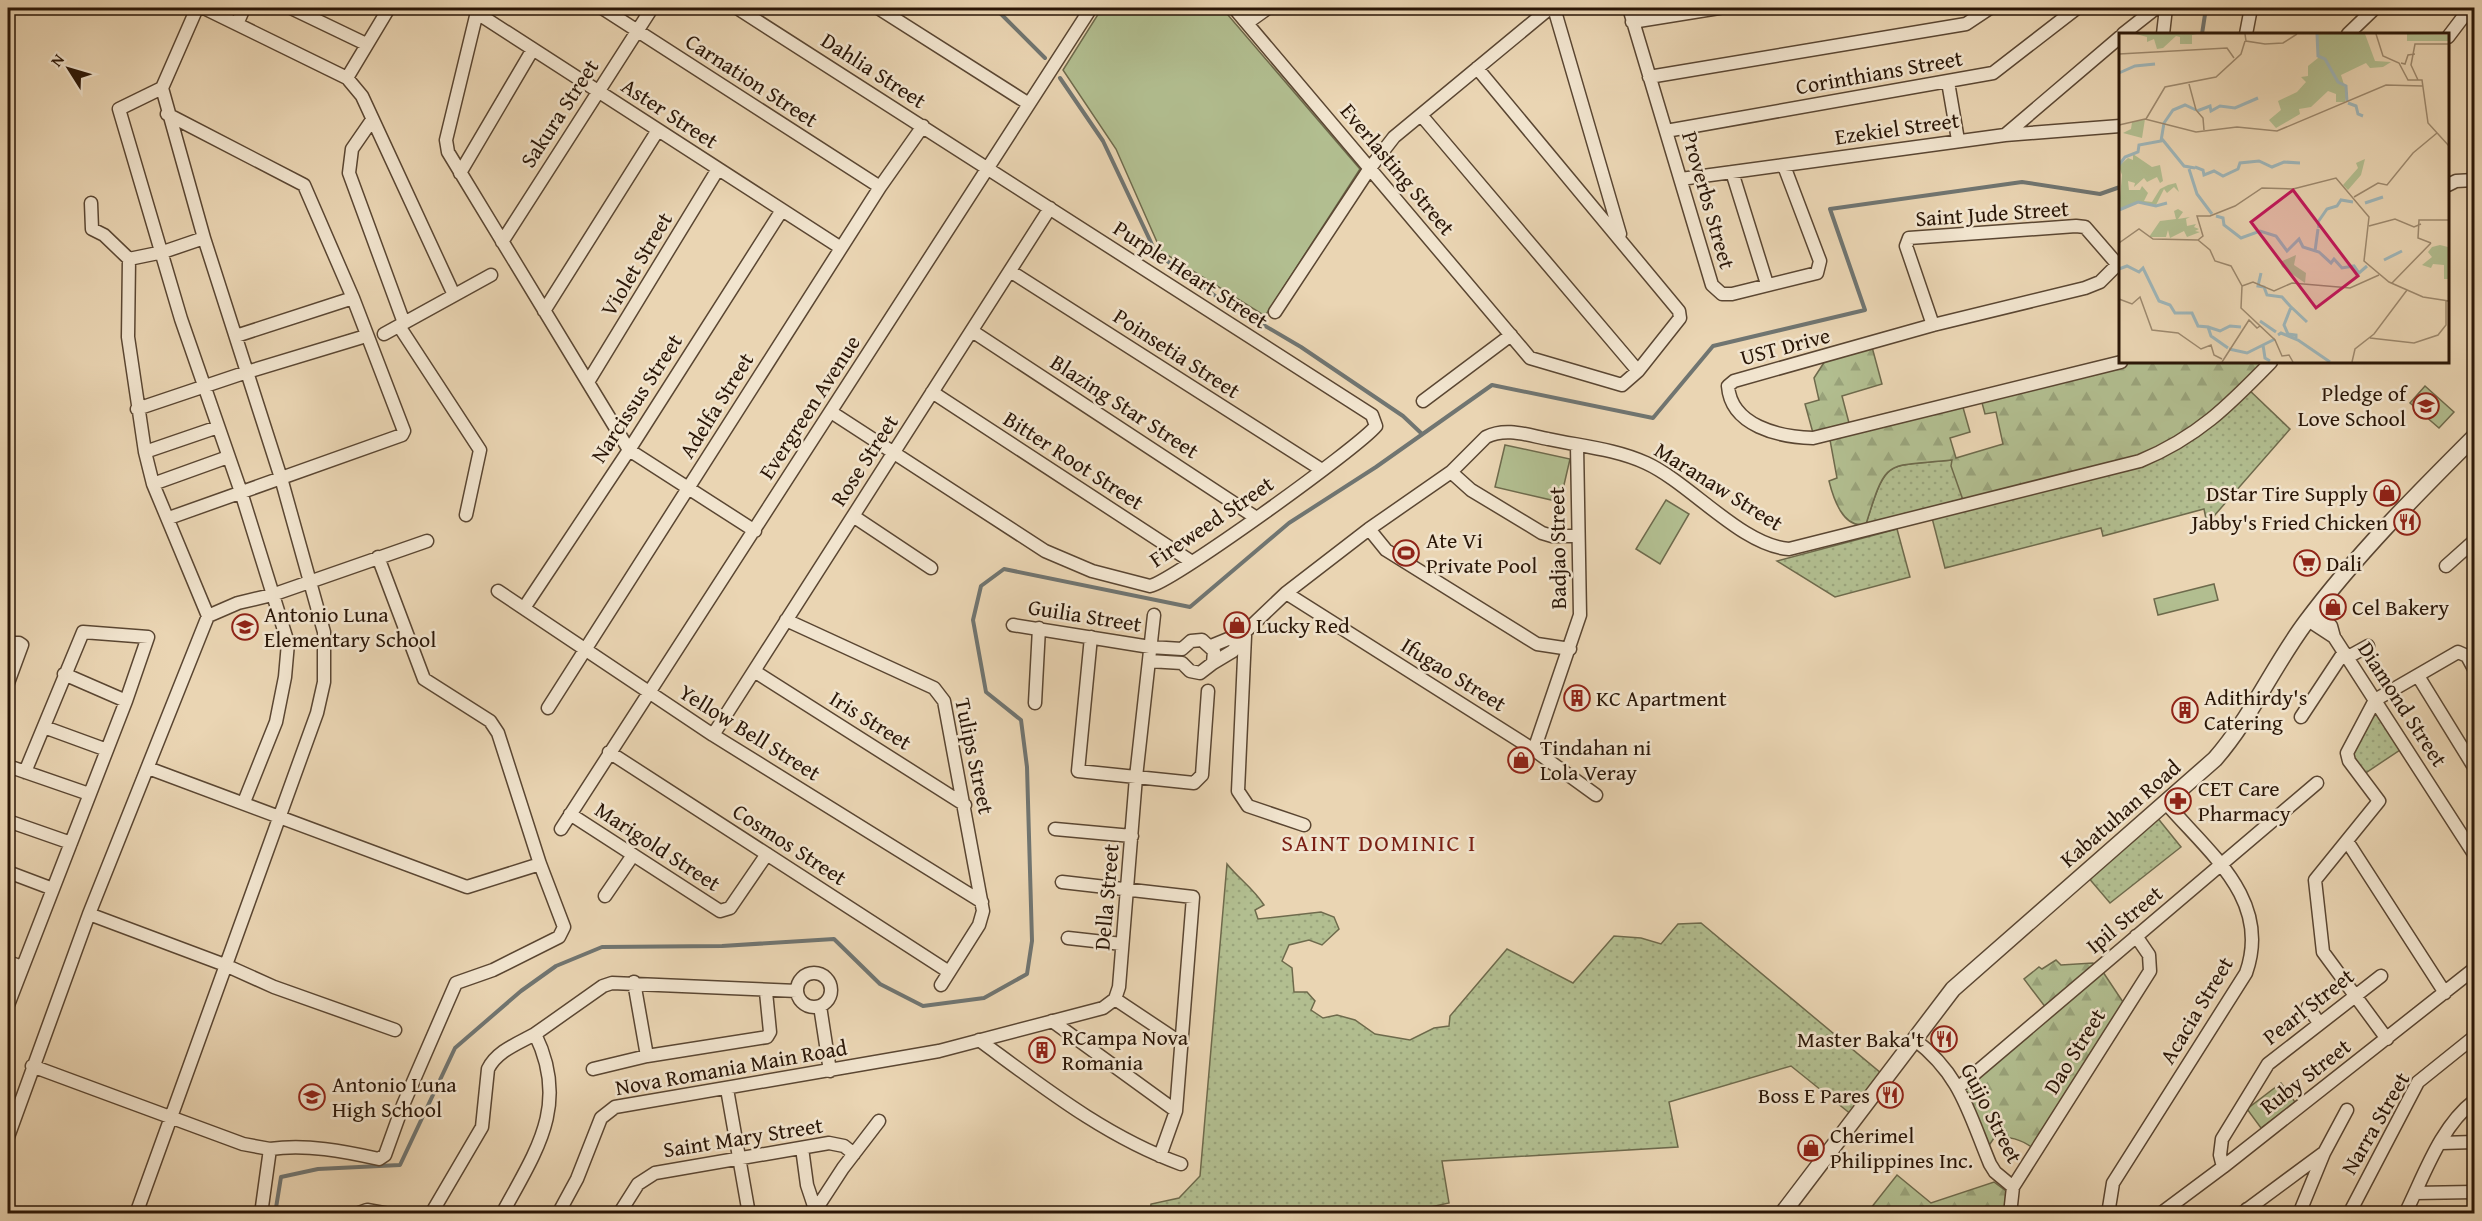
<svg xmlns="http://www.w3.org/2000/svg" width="2482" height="1221" viewBox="0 0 2482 1221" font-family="'Gentium Book Plus',serif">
<defs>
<pattern id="grass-dots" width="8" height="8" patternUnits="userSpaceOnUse" patternTransform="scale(1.5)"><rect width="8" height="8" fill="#b2be90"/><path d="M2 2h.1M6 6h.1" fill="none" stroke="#99a37b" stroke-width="1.8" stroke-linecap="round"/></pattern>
<pattern id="forest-firs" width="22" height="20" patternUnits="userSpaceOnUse" patternTransform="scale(1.5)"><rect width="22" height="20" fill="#b2be90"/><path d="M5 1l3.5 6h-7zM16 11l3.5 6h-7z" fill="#99a37b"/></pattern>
</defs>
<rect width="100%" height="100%" fill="#ead5b3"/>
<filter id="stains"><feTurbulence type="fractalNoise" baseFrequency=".00333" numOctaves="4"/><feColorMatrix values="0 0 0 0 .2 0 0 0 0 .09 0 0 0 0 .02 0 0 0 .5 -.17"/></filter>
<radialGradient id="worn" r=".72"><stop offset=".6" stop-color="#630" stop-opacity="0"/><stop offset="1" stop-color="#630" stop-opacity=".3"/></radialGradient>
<path fill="url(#grass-dots)" stroke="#6e6a4c" stroke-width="1.5" d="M2246 387 2290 429 2207 524 2204 509 2103 536 2101 528 1945 568 1932 518Z
M1952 460 1963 500 1866 524C1887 456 1886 467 1952 460Z
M1897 529 1910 577 1835 597 1777 561Z
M2374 703 2403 748 2361 776 2349 747Z
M2156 816 2181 847 2110 903 2087 876Z
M1227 864C1239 879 1253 888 1264 905L1255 910 1258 919 1321 912 1334 917 1339 929 1322 945 1309 940 1289 945 1282 961 1292 968 1294 992H1307L1315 1001 1311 1010 1323 1018 1337 1015 1355 1020 1375 1034 1410 1040 1434 1028 1449 1026 1450 1016 1507 949 1573 983 1614 936 1641 938 1661 944 1678 924 1701 923 1882 1074 1852 1115 1791 1066 1669 1102 1678 1147 1442 1161 1449 1203 1403 1213 1150 1214 1151 1204 1179 1198 1200 1176Z"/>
<path fill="url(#forest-firs)" stroke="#6e6a4c" stroke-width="1.5" d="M1872 347 1882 384 1842 396 1849 423 1813 433 1805 404 1819 400 1814 378 1825 361Z
M2130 362H2260L2263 365 2183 437 2136 458 1963 500 1951 466 1952 460C1885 467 1887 456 1866 524 1843 530 1833 497 1829 481L1837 478 1830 440 1962 404 1970 432 1950 438 1956 458 2003 444 1996 412 1985 414 1981 399 2109 369Z
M2056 960 2061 965 2093 963 2096 967 2046 1008 2024 979 2039 967 2042 969Z
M2101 969 2125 1005 2033 1148C2020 1139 2010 1136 1994 1138L1988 1147 1963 1087Z
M1897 1175 1931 1203 1994 1182 2006 1191 2004 1213H1867Z"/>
<path fill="#b2be90" stroke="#6e6a4c" stroke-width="1.5" d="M1102 8H1222L1360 169 1265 316 1161 251 1116 149 1063 70Z
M2425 386 2454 412 2439 428 2410 403Z
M1505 445 1570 459 1560 502 1495 487Z
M1666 500 1689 514 1660 564 1636 549Z
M2214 584 2218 600 2158 615 2154 599Z
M2281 1083 2295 1102 2261 1128 2247 1109Z"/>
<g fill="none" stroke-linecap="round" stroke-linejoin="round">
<path stroke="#707571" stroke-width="4" d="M982 8 1000 13 1045 58
M2202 34 2206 8
M1060 78 1103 141 1156 253 1221 300 1301 347 1403 416 1421 433
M275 1214 281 1177 318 1169 400 1165 455 1048 521 991 556 966 602 947 722 946 834 939 880 984 923 1006 984 998 1027 974 1032 941 1027 767 1021 720 986 692 973 620 981 586 1004 569 1190 607 1289 523 1376 467 1492 385 1653 418 1713 346 1865 310 1830 209 2022 182 2100 194 2120 187"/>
<g stroke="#5a4632" stroke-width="15">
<path id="minor" d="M204 8 347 78 362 96 454 295
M291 8 366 44
M478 8 446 140 448 152 629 450 755 531
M602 8 880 187
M737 8 1372 415 1376 426C1358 448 1173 581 1150 586L1092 571 1045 551 831 412
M878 8 1029 104
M1234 8 1530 358 1622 385 1638 371 1680 318 1679 311 1477 68
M1554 8 1620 234
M1629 8 1712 285 1722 294H1732L1817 273 1820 261 1784 166
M477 13 841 248
M1632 22 1719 8
M1247 23 1268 8
M237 24 244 8
M2123 34 2156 8
M2163 34 2166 8
M2246 34 2251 8
M2348 34 2375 8
M2448 37 2470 8
M1649 77 1966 24 1990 8
M347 78 389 8
M1948 82 1958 140
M162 88 119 109 181 319 241 492 288 643 285 677 276 722 244 802
M167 114 304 185 353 298 404 431 402 435 169 518
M1421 115 1638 371
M372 120 352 149 349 173 404 323
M1666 131 1993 73 2077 8
M2005 135 2120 37
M1732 172 1767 284
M460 173 533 49
M1681 179 2005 135 2120 126
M2448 185 2456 181 2474 180
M502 242 652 8
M129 259 163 252 204 238
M2120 262 2100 282 2085 288 1933 325 1734 381 1728 386C1731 426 1779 437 1813 438L2121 362
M1010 271 1322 470
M544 311 658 130
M1275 312 1370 168 1394 137 1550 8
M1933 325 1906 246 1909 238 2076 226 2085 227 2118 265
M399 326 480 450 466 515
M972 331 1255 517
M384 334 491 275
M236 336 353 298
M588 382 718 169
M932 392 1192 562
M1423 401 1511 335
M137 409 247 372 366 336
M145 452 218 427
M1451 472 1471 490 1542 533 1552 536H1577
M153 484 228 457
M853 516 931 568
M1369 529 1386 550 1537 644 1570 649
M2446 566 2474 541
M498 591 713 735 982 902
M1286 593 1534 750 1596 795
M524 608 629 450 782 210
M2315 610 2331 626 2334 637 2474 854
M208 616 238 603 272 595 427 541
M786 620 934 688 944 701 983 911 979 925 941 985
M2308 620 2334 637
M1013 625 1150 647 1182 649 1191 641 1202 640 1214 651 1213 663 1200 673 1190 671 1182 663 1149 661
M1245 636 1238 791 1248 806 1304 825
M1091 637 1078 771 1194 783 1202 775 1208 691
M8 643H19L22 645 8 683
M1211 646 1245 632
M2348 657 2368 646
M1213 663 1233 651 1245 632 1286 593 1369 529 1451 472 1486 437C1506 427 1527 435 1548 439 1580 446 1616 449 1646 463 1690 483 1742 546 1789 549L2140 461C2198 437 2229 405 2271 362
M754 671 965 805
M64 674 126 701
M2418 676 2474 767
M1035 703 1039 628
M548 708 880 187 923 126
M2301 717 2344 652
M44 727 107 750
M713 735 1050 208
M1534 750 1580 615 1577 445
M609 752 949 972
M8 766 89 794
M148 768 467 887 540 864
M570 814 720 911 730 908 767 854
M8 821 71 843
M561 829 1091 8
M1055 829 1132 836
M2347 841 2445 993
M8 872 53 889
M1062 882 1193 897 1176 1111 1160 1156
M605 896 633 855
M89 914 225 965 274 987 395 1030
M1068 938 1122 944
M8 962 22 967
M797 990a17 17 0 1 1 34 0a17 17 0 1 1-34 0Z
M634 982 647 1056
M1115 999 1181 1043
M8 1005 126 701 148 637 83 632 25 772
M820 1006 830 1071
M2308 1007 2319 1023
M1052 1021 1176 1111
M535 1034 603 986 612 983 797 991
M1914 1039C1961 1075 1968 1111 1990 1164L1995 1172 2013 1187 2010 1214
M2387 1039 2323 952 2315 880 2379 801 2349 761 2347 753 2375 700 2458 652 2467 656 2474 669
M979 1040C1043 1087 1106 1137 1181 1164
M32 1066 243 1144 270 1149
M593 1069 647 1056 767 1037 770 1032 766 992
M1959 1087 2317 783
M727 1089 749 1214
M8 1137 89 914 208 616 153 484 145 452 128 337 129 259 104 235 92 229 91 203
M2441 1143 2474 1142
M802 1148 807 1185 815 1209
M2223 1167 2220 1155 2222 1139 2268 1064 2381 976
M2013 1187 2150 971 2149 955 2136 936
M2415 1193 2474 1192
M2247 1209 2262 1214
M136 1214 317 713 324 682V632L281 478 204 238 162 88 197 8
M261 1214 270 1149C307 1144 343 1151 379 1159L385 1155 403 1105 456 983 493 970 559 937 564 927 540 864 498 733 490 721 424 679 378 557
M356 1214 367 1210 389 1214
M431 1214 482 1127 488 1069C497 1051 517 1044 535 1034 570 1105 536 1151 502 1214
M558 1214 577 1179 601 1118 615 1107 939 1051 1103 1008 1115 999 1119 987 1136 777 1154 615
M619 1214 638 1184 655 1173 829 1143 844 1146 854 1154
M813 1214 843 1168 879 1121
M2108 1214 2113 1183 2246 973C2272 900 2209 853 2166 803
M2160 1214 2223 1167 2474 969
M2241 1214 2322 1154
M2299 1214 2324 1153 2347 1110
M2349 1214 2418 1082 2474 1037
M2405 1214C2424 1176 2440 1127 2474 1101"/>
</g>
<g stroke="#5a4632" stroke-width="18">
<path id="tertiary" d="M1782 1214 1953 989 2215 759C2251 718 2273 666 2306 622 2356 555 2415 496 2474 437"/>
</g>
<use href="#minor" stroke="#f1e4ce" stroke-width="12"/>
<use href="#tertiary" stroke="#f1e4ce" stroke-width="15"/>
</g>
<defs>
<g id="school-ring" transform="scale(1.35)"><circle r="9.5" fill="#f1e4ce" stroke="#8f2418" stroke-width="1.5"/><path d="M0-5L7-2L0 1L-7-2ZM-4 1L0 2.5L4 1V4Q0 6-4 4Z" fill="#8f2418"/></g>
<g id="shop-ring" transform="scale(1.35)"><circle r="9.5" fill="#f1e4ce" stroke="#8f2418" stroke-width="1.5"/><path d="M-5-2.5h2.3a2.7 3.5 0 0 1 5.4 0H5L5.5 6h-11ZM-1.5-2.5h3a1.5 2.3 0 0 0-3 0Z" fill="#8f2418"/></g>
<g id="restaurant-ring" transform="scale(1.35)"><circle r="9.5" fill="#f1e4ce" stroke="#8f2418" stroke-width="1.5"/><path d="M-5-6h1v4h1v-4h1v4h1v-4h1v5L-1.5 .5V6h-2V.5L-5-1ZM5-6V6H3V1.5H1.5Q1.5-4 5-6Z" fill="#8f2418"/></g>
<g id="stadium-ring" transform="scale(1.35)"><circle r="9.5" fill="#f1e4ce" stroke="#8f2418" stroke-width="1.5"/><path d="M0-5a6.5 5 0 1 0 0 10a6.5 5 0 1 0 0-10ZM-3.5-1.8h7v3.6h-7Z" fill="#8f2418"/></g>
<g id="supermarket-ring" transform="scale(1.35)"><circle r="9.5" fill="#f1e4ce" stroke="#8f2418" stroke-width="1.5"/><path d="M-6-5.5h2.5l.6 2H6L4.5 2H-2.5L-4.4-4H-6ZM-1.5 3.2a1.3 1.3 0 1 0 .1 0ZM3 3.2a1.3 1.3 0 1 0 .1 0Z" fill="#8f2418"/></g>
<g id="building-ring" transform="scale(1.35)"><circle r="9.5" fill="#f1e4ce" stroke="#8f2418" stroke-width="1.5"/><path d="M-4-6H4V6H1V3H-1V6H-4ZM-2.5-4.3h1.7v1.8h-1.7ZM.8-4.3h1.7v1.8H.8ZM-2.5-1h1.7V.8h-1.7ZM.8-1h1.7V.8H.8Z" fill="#8f2418"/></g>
<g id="pharmacy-ring" transform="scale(1.35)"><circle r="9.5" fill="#f1e4ce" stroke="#8f2418" stroke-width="1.5"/><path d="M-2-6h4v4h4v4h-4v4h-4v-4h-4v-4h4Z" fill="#8f2418"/></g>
</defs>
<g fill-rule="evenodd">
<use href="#school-ring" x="2426" y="406"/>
<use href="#shop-ring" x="2387" y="493"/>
<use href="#restaurant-ring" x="2407" y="522"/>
<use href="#stadium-ring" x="1406" y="553"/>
<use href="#supermarket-ring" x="2307" y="563"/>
<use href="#shop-ring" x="2333" y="607"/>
<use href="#shop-ring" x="1237" y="625"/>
<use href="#school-ring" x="245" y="627"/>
<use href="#building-ring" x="1577" y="698"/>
<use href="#building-ring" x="2185" y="710"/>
<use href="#shop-ring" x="1521" y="760"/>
<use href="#pharmacy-ring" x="2178" y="801"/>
<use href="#restaurant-ring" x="1944" y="1039"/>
<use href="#building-ring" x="1042" y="1050"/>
<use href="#restaurant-ring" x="1890" y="1095"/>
<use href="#school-ring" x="312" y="1097"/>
<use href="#shop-ring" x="1811" y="1148"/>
</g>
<g text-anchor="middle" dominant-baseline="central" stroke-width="5" stroke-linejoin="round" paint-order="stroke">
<g font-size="22" fill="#2a1607" stroke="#f1e4ce">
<text transform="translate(874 70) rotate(33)">Dahlia Street</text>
<text transform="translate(1879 72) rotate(-10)">Corinthians Street</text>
<text transform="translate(752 80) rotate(33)">Carnation Street</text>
<text transform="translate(559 113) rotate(-57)">Sakura Street</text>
<text transform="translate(670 113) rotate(33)">Aster Street</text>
<text transform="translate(1897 128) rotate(-8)">Ezekiel Street</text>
<text transform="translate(1398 169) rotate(50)">Everlasting Street</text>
<text transform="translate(1709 200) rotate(74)">Proverbs Street</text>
<text transform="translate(1992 213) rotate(-4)">Saint Jude Street</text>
<text transform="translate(636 264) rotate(-59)">Violet Street</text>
<text transform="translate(1191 274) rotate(33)">Purple Heart Street</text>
<text transform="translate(1785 346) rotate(-15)">UST Drive</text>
<text transform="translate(1177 353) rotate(33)">Poinsetia Street</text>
<text transform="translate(636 398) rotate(-57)">Narcissus Street</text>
<text transform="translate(716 405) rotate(-58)">Adelfa Street</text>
<text transform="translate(1125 406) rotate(33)">Blazing Star Street</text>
<text transform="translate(809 407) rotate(-57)">Evergreen Avenue</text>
<text transform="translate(864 460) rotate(-57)">Rose Street</text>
<text transform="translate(1074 460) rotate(33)">Bitter Root Street</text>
<text transform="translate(1719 486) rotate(32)">Maranaw Street</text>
<text transform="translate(1211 521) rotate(-34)">Fireweed Street</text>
<text transform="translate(1557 548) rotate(-91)">Badjao Street</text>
<text transform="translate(1085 615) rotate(9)">Guilia Street</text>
<text transform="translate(1454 674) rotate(32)">Ifugao Street</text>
<text transform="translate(2403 704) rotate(57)">Diamond Street</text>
<text transform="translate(871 720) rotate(32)">Iris Street</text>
<text transform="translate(750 732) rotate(32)">Yellow Bell Street</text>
<text transform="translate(975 756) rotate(78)">Tulips Street</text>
<text transform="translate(2120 813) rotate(-41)">Kabatuhan Road</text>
<text transform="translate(790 844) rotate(33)">Cosmos Street</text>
<text transform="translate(658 846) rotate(33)">Marigold Street</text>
<text transform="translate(1106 897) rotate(-85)">Della Street</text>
<text transform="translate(2124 919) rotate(-40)">Ipil Street</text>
<text transform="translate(2308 1006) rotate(-38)">Pearl Street</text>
<text transform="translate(2196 1010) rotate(-59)">Acacia Street</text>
<text transform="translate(2074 1051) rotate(-58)">Dao Street</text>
<text transform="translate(731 1067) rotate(-10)">Nova Romania Main Road</text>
<text transform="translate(2305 1076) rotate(-38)">Ruby Street</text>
<text transform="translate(1992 1113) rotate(63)">Guijo Street</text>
<text transform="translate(2375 1123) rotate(-60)">Narra Street</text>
<text transform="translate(743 1137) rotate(-9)">Saint Mary Street</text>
</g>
<g font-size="22" fill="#2a1607" stroke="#f1e4ce" text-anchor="start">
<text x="2406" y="393" text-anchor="end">Pledge of<tspan x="2406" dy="25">Love School</tspan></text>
<text x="2368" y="493" text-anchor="end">DStar Tire Supply</text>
<text x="2388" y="522" text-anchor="end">Jabby's Fried Chicken</text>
<text x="1426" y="540">Ate Vi<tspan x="1426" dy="25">Private Pool</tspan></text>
<text x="2326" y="563">Dali</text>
<text x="2352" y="607">Cel Bakery</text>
<text x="264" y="614">Antonio Luna<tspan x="264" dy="25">Elementary School</tspan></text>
<text x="1256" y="625">Lucky Red</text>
<text x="2204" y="697">Adithirdy's<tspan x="2204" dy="25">Catering</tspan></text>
<text x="1596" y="698">KC Apartment</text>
<text x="1540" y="747">Tindahan ni<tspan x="1540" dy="25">Lola Veray</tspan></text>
<text x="2198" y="788">CET Care<tspan x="2198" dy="25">Pharmacy</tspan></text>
<text x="1062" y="1037">RCampa Nova<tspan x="1062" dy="25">Romania</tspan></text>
<text x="1924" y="1039" text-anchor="end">Master Baka't</text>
<text x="332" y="1084">Antonio Luna<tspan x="332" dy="25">High School</tspan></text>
<text x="1870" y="1095" text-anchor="end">Boss E Pares</text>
<text x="1830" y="1135">Cherimel<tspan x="1830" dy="25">Philippines Inc.</tspan></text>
</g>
<g font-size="24" letter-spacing="1.5" fill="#7a1f14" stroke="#f1e4ce">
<text x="1379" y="842">SAINT DOMINIC I</text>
</g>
</g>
<g transform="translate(2119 33)">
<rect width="330" height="330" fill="#ead5b3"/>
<path d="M17 1H78L73 2V11H61V4L57 3 44 15 38 16 35 6 28 9V4ZM198 1H246L256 28 272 29 264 34 251 35 247 30 222 42 228 61 226 69H217V61L209 58 192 74 180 76 181 81 157 95 150 87 162 77 159 68 178 59 187 49 182 44 189 43V33L199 25ZM26 86 23 105 4 100 12 96 13 89ZM14 121 33 134 41 132 44 148 41 150 38 144 28 149 25 145 15 154 16 150 9 148 10 157H21L23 153 29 160 25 168 33 169 41 156 49 152 57 150 60 159 55 154 48 160 45 156 37 172 20 169 0 176 3 142 0 133 9 125 14 127ZM246 126 242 142 229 157 224 152 239 135 237 130ZM59 176 64 179 59 186 71 184 67 186 68 193 77 191 75 194 80 196 76 198 81 199 68 204 65 198 51 205 49 197 47 204H30L41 188 57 186 55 178ZM321 212 329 214V246H325V232L314 231 312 235 303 232 313 224 309 219 313 214ZM177 222 175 232 187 240 186 250 163 234 161 229Z" fill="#b2be90"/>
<path d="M288 1 329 2V8H288Z" fill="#b2be90"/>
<path fill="none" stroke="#9eb5b8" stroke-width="3" d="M198 1 199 23 206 26 219 49 227 53 228 68M0 40 16 33 36 31M229 70 237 73 239 81 244 83M78 78 91 73 92 78 101 73 116 75 139 65M43 106 65 133 76 135M0 132 6 124 19 119 20 112 42 108 45 90 54 77 66 72 77 77M76 134 84 137 85 142 95 138 104 143 119 136 121 130 140 128 153 134 165 129 181 130M70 136 78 161 93 181M246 170 264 164M0 177 19 169 37 173 48 170M97 183 104 185 105 192 122 205 141 198 157 203 168 218 180 206 184 214 200 219 212 230 215 226 223 235 235 233 240 240 248 233M200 195 199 189 208 176 218 173 222 167 234 169M196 218 199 196M265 227 283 218M0 236 8 233 20 239 24 235 40 268 51 272 56 280H73L79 293 89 294 92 303 109 315M142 240 139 253 145 254 148 262 163 264 172 274 165 292 169 301 177 302V307M170 272 188 289M141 288 157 299M89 294 101 298 111 293 122 294M159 302 162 300 179 307 211 329M144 312 146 325 151 328M110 316 128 320 156 306"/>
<path fill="none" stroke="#9d896e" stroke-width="1.5" d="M126 1 127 8 146 11 164 10 178 1M257 1 264 23 280 30 289 47H303L309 90 330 113M0 21 108 15 115 25M282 30 286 31 289 22 296 21M299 47 292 32 296 11H330M70 51 77 77 84 85 85 97M27 86 46 54 97 44 122 21 126 8M0 92 26 86 77 99 118 94 158 98 267 52 304 53M235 164 259 150 268 152 294 120 318 100M250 193 276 186 295 194 302 191M79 207 84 203 78 183H91L116 173 143 155 174 156 217 145 250 184 245 228 270 249 304 264 330 268M79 207 91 217 96 228 112 233 123 253 122 275 156 307 163 323 170 322 174 329M0 210 20 196 34 206 79 207M312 210 299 205 300 187H330M273 250 312 210M123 253 134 249 155 258 173 250 231 255 260 242M0 266 13 271 21 264 33 297 59 300 82 316 92 312 95 322 103 326M251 305 295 310 319 302 327 292V267M103 329 130 287 138 295 141 293M233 329 236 316 255 301 288 257"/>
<path fill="#c2185b" fill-opacity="0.15" stroke="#c2185b" stroke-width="3" d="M174 157 239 243 197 275 132 189Z"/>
<rect width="330" height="330" fill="none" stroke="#2a1607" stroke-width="3"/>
</g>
<rect width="2482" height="1221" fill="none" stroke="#ead5b3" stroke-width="30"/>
<rect x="9" y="9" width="2464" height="1203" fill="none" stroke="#2a1607" stroke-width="3"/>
<rect x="15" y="15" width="2452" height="1191" fill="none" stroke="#2a1607" stroke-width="1.5"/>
<g transform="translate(69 69) rotate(307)" stroke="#f1e4ce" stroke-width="4.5" paint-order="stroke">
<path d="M0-4.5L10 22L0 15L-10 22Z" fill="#2a1607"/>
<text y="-9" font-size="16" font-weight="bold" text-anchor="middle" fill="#2a1607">N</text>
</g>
<rect width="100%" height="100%" filter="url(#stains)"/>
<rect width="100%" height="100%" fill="url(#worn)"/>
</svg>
